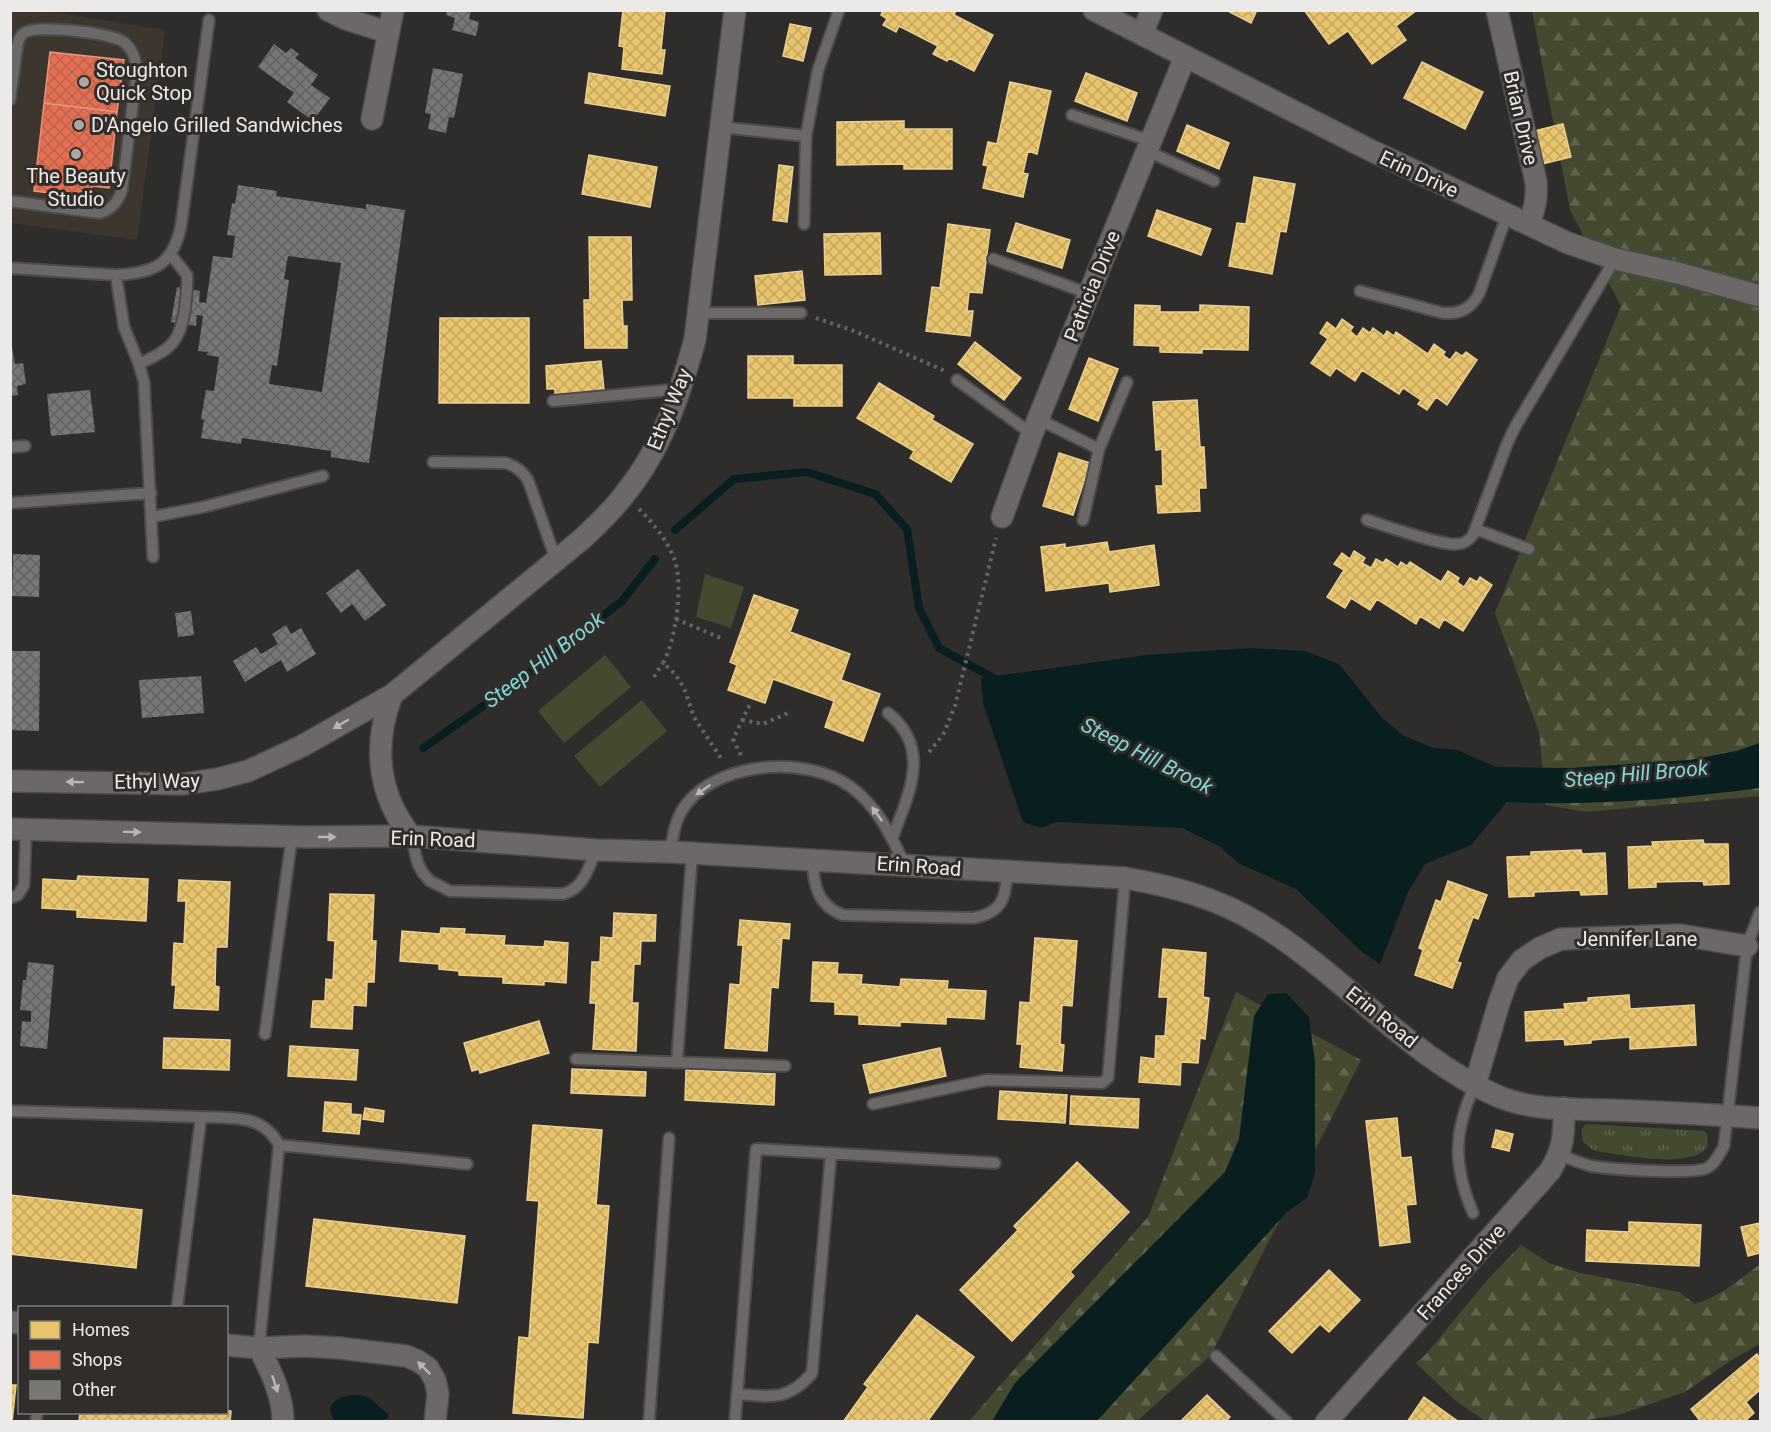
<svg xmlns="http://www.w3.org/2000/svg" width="1771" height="1432" viewBox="0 0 1771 1432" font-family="Roboto,sans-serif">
<defs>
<pattern id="grass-tufts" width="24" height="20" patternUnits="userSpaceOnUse" patternTransform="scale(1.5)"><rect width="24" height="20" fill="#454930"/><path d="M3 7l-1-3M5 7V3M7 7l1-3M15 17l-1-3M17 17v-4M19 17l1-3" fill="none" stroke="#60634e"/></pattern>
<pattern id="forest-firs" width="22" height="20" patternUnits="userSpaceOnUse" patternTransform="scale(1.5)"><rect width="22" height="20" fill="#454930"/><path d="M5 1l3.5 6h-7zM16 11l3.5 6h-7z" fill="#60634e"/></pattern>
<pattern id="homes-cross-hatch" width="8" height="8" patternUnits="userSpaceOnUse" patternTransform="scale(1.5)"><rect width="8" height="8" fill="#e9c46a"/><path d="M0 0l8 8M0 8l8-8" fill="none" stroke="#c0a461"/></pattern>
<pattern id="shops-cross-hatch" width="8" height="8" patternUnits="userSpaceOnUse" patternTransform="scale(1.5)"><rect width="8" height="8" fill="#e76f51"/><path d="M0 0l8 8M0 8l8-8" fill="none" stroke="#b7634e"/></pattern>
<pattern id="building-cross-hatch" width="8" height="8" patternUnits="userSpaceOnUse" patternTransform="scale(1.5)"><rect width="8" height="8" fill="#797776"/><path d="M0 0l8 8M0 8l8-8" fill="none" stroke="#626160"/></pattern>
</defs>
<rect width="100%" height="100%" fill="#2f2d2b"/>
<path fill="#3d362f" d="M11 11H47L165 30 137 240 11 223Z"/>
<path fill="url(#grass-tufts)" d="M1589 1124 1704 1131 1707 1134 1708 1146C1692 1170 1627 1155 1601 1152L1593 1150 1583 1142 1581 1129 1585 1125Z"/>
<path fill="url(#forest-firs)" d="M1532 11H1760V796L1586 812 1546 805 1539 732 1495 613 1621 306 1570 210Z
M1236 992 1361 1060 1211 1355 1137 1421 968 1422 1148 1217Z
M1521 1245 1549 1263 1580 1273 1679 1292 1695 1304C1719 1297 1739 1280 1759 1265L1760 1266V1344L1730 1361 1685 1392 1618 1415 1574 1422 1485 1421 1456 1401 1416 1363 1427 1353 1489 1278Z"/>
<path fill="#454930" d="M705 574 744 587 731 628 696 617Z
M605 655 631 687 564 743 538 711Z
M642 700 667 731 600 787 574 756Z"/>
<path fill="#091e1f" d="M1250 648 1304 651 1339 664 1383 719 1404 736 1434 748 1457 750 1496 767 1570 768 1690 760 1736 751 1760 743V788C1677 799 1591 806 1507 802L1471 845 1425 864 1408 892 1380 964 1362 952 1296 889 1240 864 1219 846 1182 828 1056 822 1042 828 1023 822 983 703 981 678 1147 655Z
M1286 993 1309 1017 1315 1062V1173L1307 1198 1287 1212 1097 1421H992L1015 1383 1225 1172 1239 1139 1254 1016 1268 994Z
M350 1395C375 1394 372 1404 388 1413V1418L381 1421H335C323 1407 336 1397 350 1395Z"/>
<path fill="url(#homes-cross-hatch)" stroke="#eacf90" stroke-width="1.5" d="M623 10H676L665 11 661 50H665L662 74 622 69 624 47 619 46Z
M883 10H956L954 15 993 35 974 71 949 58 947 61 933 54 938 46 899 26 896 32 883 25 887 19 881 15Z
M1226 10H1257L1251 23Z
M1304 10H1417L1396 26 1406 40 1372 64 1348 31 1329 44Z
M790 24 811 28 803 61 783 56Z
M1422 62 1483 92 1465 129 1404 98Z
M589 73 670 86 665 116 585 103Z
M1086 73 1137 93 1127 121 1075 101Z
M1010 82 1051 91 1037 154 1028 151 1023 173 1028 174 1023 197 983 188 988 166 983 165 988 142 997 144Z
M904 121V129H952V169H904V164L837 165V122Z
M1563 124 1571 157 1542 164 1534 131Z
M1187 125 1229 143 1219 169 1177 151Z
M589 155 657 167 650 207 582 194Z
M779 165 793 167 787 222 773 220Z
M1254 177 1295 184 1286 232 1280 231 1272 274 1229 266 1237 223 1246 224Z
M1157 210 1211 229 1201 255 1148 236Z
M1016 223 1070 240 1062 268 1007 251Z
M948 224 990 230 982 293 969 292 967 311H973L970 336 926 331 932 287 940 288Z
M880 233 881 274 825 275 824 234Z
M589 237H631L632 300H622L623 326H627V348H585L584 300H590Z
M802 271 805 300 758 305 755 276Z
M1135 305 1160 306V312H1200V305L1249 307 1248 350 1202 349V353L1160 352V346L1134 345Z
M440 318H529V403H439Z
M1342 319 1353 327 1350 331 1357 337 1363 328 1370 333 1373 328 1384 336 1387 331 1394 336 1396 332 1428 354 1434 344 1445 352 1443 355 1450 360 1456 352 1462 356 1466 352 1477 360 1447 405 1436 397 1427 410 1418 404 1421 400 1403 388 1399 394 1362 370 1355 381 1336 368 1330 376 1311 363 1328 339 1320 333 1327 322 1336 329Z
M975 342 1021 378 1004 400 958 364Z
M748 356H793V365H842V406H794V398H748Z
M1089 358 1118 369 1098 421 1069 409Z
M601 361 604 390 555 394V389H547L546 366Z
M879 383 934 416 932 420 973 444 951 482 910 458 914 451 857 418Z
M1197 400 1200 447H1204L1206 488H1199L1200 511 1158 513 1156 486H1163L1162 449 1156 450 1153 402Z
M1059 453 1090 463 1073 515 1043 506Z
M1107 542 1109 552 1154 545 1159 585 1110 592 1109 583 1046 591 1041 547 1065 544V548Z
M1354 551 1365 558 1362 563 1371 568 1376 559 1383 563 1386 559 1398 567 1401 562 1407 566 1410 562 1441 582 1448 571 1459 578 1457 582 1464 587 1470 578 1477 582 1480 577 1492 585 1463 631 1444 619 1439 628 1420 616 1416 624 1377 599 1370 610 1351 598 1345 608 1327 597 1344 570 1334 564 1342 553 1350 559Z
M754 595 798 610 790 632 850 654 841 680 880 694 863 741 825 727 834 701 773 679 765 703 728 690 737 665 730 662Z
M1703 840 1704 844H1728L1729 884 1704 885 1703 881 1656 882V887L1629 888 1628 847 1653 846 1652 842Z
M1581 850 1582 854 1605 853 1607 894 1581 895 1580 890 1534 892V896L1509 897 1507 857 1531 856V852Z
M78 876 148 879 146 921 77 917V910L42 908 43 879 77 881Z
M179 880 230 882 227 947H216L215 986 219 987 218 1010 174 1008 176 985H172L174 943 184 944 186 901H178Z
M1448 881 1487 895 1478 919 1473 917 1457 962 1461 963 1452 988 1415 975 1423 950 1419 948 1436 900 1441 902Z
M330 894 374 895 372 941H376L374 982H367L366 1006 353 1005 352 1029 311 1027 313 1001H325L326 979 333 980 335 941 328 940Z
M614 913 656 915 655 941H641L640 964H634L632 1003H638L636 1051 593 1049 596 1003H590L592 962H600L601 937 613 938Z
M740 920 790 924 789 939 782 938 778 988 771 987 767 1051 725 1048 730 984 740 985 743 945H738Z
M441 928 465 929 464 934 505 936 504 945 544 947 545 941 568 943 566 983 544 981V985L503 983V977L459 975V971L439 969V964L400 961 402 931 440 934Z
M1035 938 1077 941 1072 1006 1062 1005 1060 1044 1064 1045 1062 1071 1020 1067 1022 1044H1017L1020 1002 1030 1003Z
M1163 949 1206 953 1203 997 1209 998 1205 1039 1200 1038 1198 1063 1181 1062 1180 1085 1139 1082 1141 1057 1155 1059 1156 1036H1165L1168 997H1159Z
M813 962 838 963 837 974 862 975 861 984 900 987 901 979 948 981 947 989 986 991 984 1019 946 1017V1024L900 1022V1026L859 1024V1015L835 1014V1002L811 1001Z
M1629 995 1630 1009 1694 1005 1696 1045 1630 1049V1037L1591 1040V1043L1565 1045 1564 1039 1526 1041 1525 1012 1565 1009 1564 1004 1588 1002V998Z
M539 1021 549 1053 480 1073 479 1069 472 1071 464 1043Z
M164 1038 230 1040 229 1070 163 1068Z
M290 1046 358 1050 356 1080 288 1076Z
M940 1048 946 1076 870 1093 863 1065Z
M572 1069 646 1072 645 1096 571 1093Z
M686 1070 775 1074 774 1105 685 1100Z
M1000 1091 1067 1095 1065 1123 998 1119Z
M1071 1096 1139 1099 1138 1128 1070 1124Z
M325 1102 351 1104V1114L361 1115 359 1134 323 1131Z
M365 1108 384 1111 383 1122 363 1119Z
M1397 1118 1401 1158 1411 1157 1416 1204 1406 1205 1410 1242 1380 1246 1366 1121Z
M533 1125 602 1130 596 1205 609 1206 598 1343 588 1342 583 1418 513 1413 519 1337 529 1338 539 1201 527 1200Z
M1496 1130 1513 1134 1509 1151 1492 1147Z
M1077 1162 1129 1212 1070 1272 1074 1276 1012 1341 960 1290 1018 1230 1014 1226Z
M10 1195 142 1210 136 1268 10 1254Z
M314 1219 465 1236 457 1303 306 1286Z
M1629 1222 1701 1225 1699 1266 1586 1261 1587 1230 1629 1232Z
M1760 1223V1253L1748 1256 1741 1227Z
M1329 1270 1360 1300 1329 1332 1320 1324 1292 1353 1269 1331Z
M917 1315 974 1357 927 1422H843L868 1387 864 1384Z
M1757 1354 1760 1359V1390L1746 1402 1754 1413 1744 1422H1701L1691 1409Z
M10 1385H16L12 1422H10Z
M1207 1395 1230 1417 1225 1422H1180Z
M1424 1397 1459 1422H1407Z
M226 1410 231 1411 230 1422H79L80 1412H226Z"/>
<path fill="url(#shops-cross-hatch)" stroke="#e8947e" stroke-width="1.5" d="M50 52 124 60 117 112 44 103Z
M44 103 117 112 109 188 92 186 91 198 34 191Z"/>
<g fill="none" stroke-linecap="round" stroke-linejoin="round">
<path stroke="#091e1f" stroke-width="8" d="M675 530 734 479 807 472 875 494 907 529 919 608 939 648 997 680
M423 748 520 680 622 601 655 559"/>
</g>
<path fill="url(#building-cross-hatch)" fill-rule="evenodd" d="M447 10H471L469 19 479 22 476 36 452 30 455 18 446 15Z
M274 44 286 53 291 48 299 54 295 58 318 75 311 85 330 98 313 121 287 102 294 93 258 67Z
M433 68 463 74 454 118 449 117 446 133 428 129 431 114 425 113Z
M238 185 277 191 276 196 366 209V204L405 210 369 463 331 457V451L242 438 241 444 201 438 204 420 201 419 206 390 214 391 219 357 207 355 208 352 198 351 203 316 197 315 196 326 171 322 177 287 200 291 199 302 206 303 213 256 232 258 235 236 227 235 232 203 235 204ZM288 256 341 263 322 392 269 384 272 365 277 366 289 280 284 279Z
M10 336 15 364 23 363 26 384 17 386 18 395 10 396Z
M90 390 95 432 51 436 47 394Z
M13 554 40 555 39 597 12 596Z
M358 569 386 605 365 621 352 604 341 613 326 593Z
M191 611 194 635 178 637 175 613Z
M286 625 291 634 301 628 316 654 287 672 281 660 245 682 233 661 256 647 261 654 278 644 272 634Z
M10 651H40L39 731 10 730Z
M201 676 204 713 142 718 139 680Z
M28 962 54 965 47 1049 20 1046 22 1021 31 1022V1011L20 1010 23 980H26Z"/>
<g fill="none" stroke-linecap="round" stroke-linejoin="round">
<g stroke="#4c4b4a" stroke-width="14">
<path id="service" d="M10 100 17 49H12
M1072 115 1151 141
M720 127 806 136 804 224
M806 136 818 70 839 10
M1147 151 1214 181
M10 201 99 213C112 210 118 202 122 190L137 70C136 60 132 48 124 42 112 33 36 24 24 33 18 37 18 43 17 49
M993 259 1090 294
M10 268 116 275C154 273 173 265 181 226L209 20
M116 275 124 327 139 364 144 382 153 557
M1360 291 1443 313C1461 314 1470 309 1479 294L1507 215
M698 313H801
M139 364C170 349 180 344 185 308 186 297 188 286 187 275L171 255
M957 380 1032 434
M553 401 681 389
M1038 419 1099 449 1083 520
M10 447 25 446
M1099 449 1127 382
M433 462 506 463C517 467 522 471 528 480L556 560
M10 503 151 493
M152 517 203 507 323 476
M1367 520C1387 526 1441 546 1458 544 1465 544 1469 540 1473 535L1507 444 1515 427 1615 259
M1475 529 1529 549
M888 713C933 749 908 795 892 839
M411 836 418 864 423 873 430 881 450 891 563 894C584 888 588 869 596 850
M671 852C672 837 674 825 681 812 710 761 807 754 851 787 878 807 891 836 905 865
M813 860C813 885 818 906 843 915L973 918C1002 913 1006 898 1007 872
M10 898 18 895 24 885 26 830
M265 1034 292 836
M576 1059 785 1066
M677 1062 692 853
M873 1104 987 1080 1102 1083 1108 1078 1125 878
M10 1111 201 1117 177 1308
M201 1117C232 1118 263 1114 279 1145
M1560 1155C1570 1159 1580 1163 1591 1166 1609 1169 1692 1175 1707 1168 1715 1164 1720 1153 1724 1146L1747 946 1760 912
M1473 1213C1453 1166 1453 1132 1475 1085
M259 1348 279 1145 467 1164
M1216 1356 1287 1422
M737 1394C770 1397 789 1401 812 1373L831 1153
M36 1422 37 1412
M649 1422 669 1138
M735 1422 756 1149 995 1163"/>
</g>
<g stroke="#4c4b4a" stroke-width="24">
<path id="minor" d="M328 10 346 19 387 32
M1094 10 1370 150 1568 243 1615 259 1678 273 1760 296
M1497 10 1536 182C1537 199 1535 210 1528 224
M1142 34 1152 10
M372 119 393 10
M1002 517 1032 434 1185 57
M10 781 184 784 217 779 248 771 302 746 392 695
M10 829 306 837 411 836 596 850 671 852 1125 878C1172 886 1217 898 1258 923 1344 974 1409 1059 1502 1098 1534 1110 1572 1109 1606 1110 1657 1112 1709 1114 1760 1118
M411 836C377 794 373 744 392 695L582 539C597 525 612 511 624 495 661 450 680 395 695 339L735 10
M1475 1085 1499 1003 1508 978 1522 960 1540 948 1561 939 1680 935 1747 946
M10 1322 20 1323
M226 1345 259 1348 304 1346 339 1348 406 1356 418 1361 428 1368 435 1380 438 1394 435 1422
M259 1348C271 1371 283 1396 283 1422
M1326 1422 1550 1171C1564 1148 1564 1134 1564 1108"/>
</g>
<path stroke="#666362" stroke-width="4" stroke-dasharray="3 4.5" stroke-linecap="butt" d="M816 318 854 331 945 371
M639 509C654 524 666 539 674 558 684 583 676 640 663 663L675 674 684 688 694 717 722 760
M676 619 723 639
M654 677 663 663
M742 720 763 724 788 713
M929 752 943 735 955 706 996 538
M741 755 733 739 751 702"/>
<use href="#service" stroke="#6d6868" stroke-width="10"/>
<use href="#minor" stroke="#6d6868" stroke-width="21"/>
</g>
<defs><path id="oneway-solid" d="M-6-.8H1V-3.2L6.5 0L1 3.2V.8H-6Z" transform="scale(1.5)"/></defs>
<g fill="#b9b6b5">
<use href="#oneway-solid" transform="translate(341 724) rotate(150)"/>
<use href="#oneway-solid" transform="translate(75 782) rotate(-179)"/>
<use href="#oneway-solid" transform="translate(703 790) rotate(145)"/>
<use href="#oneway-solid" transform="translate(877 814) rotate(-126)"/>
<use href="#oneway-solid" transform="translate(132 832) rotate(1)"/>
<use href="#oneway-solid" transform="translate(327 837)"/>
<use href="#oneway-solid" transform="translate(424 1368) rotate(-135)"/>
<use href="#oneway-solid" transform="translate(275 1384) rotate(72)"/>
</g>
<g fill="#aaa8a6" stroke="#302d2a" stroke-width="2">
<circle cx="84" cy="82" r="6"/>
<circle cx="79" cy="125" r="6"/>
<circle cx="76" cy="154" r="6"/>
</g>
<g text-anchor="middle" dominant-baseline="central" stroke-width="6" stroke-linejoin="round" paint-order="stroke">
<g font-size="20" fill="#eceae8" stroke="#302d2a" text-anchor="start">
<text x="96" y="70">Stoughton<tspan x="96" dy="23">Quick Stop</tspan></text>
<text x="91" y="125">D'Angelo Grilled Sandwiches</text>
<text x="76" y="176" text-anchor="middle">The Beauty<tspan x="76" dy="23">Studio</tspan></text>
</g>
<g font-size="20" fill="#eceae8" stroke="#302d2a">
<text transform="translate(1521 118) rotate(77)">Brian Drive</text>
<text transform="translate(1419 174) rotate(25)">Erin Drive</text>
<text transform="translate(1092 286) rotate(-68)">Patricia Drive</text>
<text transform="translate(669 409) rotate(-68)">Ethyl Way</text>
<text transform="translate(157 781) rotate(-1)">Ethyl Way</text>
<text transform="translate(433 839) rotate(2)">Erin Road</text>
<text transform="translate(919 866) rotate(4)">Erin Road</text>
<text x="1637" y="939">Jennifer Lane</text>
<text transform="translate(1382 1017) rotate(39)">Erin Road</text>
<text transform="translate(1461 1272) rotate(-48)">Frances Drive</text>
</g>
<g font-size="21" font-style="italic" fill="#82d5d8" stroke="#302d2a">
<text transform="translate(544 660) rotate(-37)">Steep Hill Brook</text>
<text transform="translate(1147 756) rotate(27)">Steep Hill Brook</text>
<text transform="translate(1636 774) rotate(-5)">Steep Hill Brook</text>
</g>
</g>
<rect width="1771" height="1432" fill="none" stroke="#eceae8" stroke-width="24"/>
<rect x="18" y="1306" width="210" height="108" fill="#302d2a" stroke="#7b7976" stroke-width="1.5"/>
<rect x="30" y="1321" width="30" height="18" fill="#e9c46a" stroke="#7b7976" stroke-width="1.5"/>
<text x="72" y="1336" font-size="18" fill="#eceae8">Homes</text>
<rect x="30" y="1351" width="30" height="18" fill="#e76f51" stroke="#7b7976" stroke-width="1.5"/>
<text x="72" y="1366" font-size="18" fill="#eceae8">Shops</text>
<rect x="30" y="1381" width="30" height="18" fill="#797776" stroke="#7b7976" stroke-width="1.5"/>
<text x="72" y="1396" font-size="18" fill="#eceae8">Other</text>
</svg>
